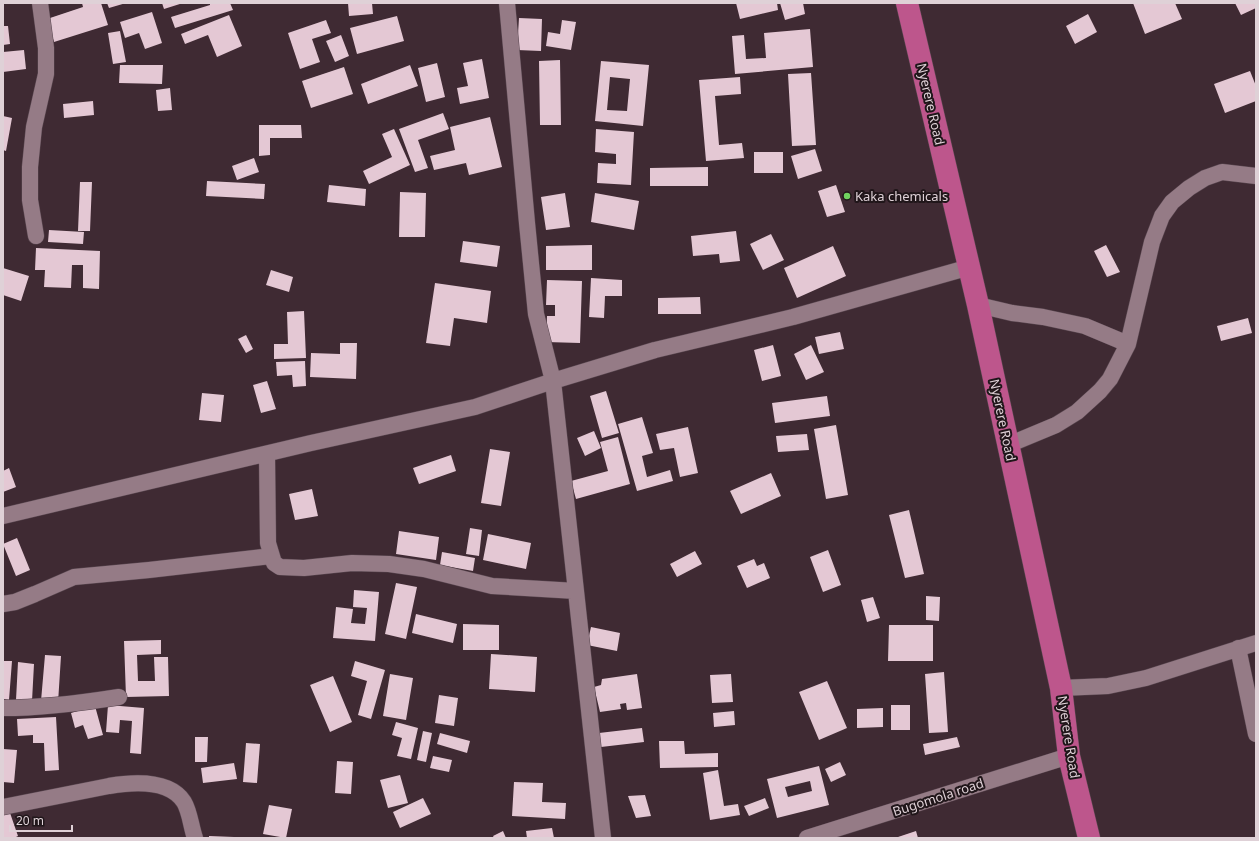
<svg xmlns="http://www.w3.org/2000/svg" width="1259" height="841" viewBox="0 0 1259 841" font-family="'Noto Sans',sans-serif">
<rect width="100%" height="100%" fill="#3f2a33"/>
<path fill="#e4c8d4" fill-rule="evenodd" d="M82 3H101L108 25 54 42 47 19 83 7Z
M107 3H126L109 8Z
M162 3H183L164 9Z
M210 3H230L233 10 175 28 171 17 210 5Z
M348 3H372L373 14 349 16Z
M736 3H777L778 10 740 19Z
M780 3H803L805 14 785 20Z
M1133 3H1175L1182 19 1145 34Z
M1235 3H1256V8L1241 15Z
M152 12 162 43 145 49 139 33 125 38 120 22Z
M1088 14 1097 32 1075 44 1066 26Z
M229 15 242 46 217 57 208 35 185 44 181 34Z
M397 16 404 41 357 54 350 28Z
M519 18 542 19 541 51 517 50Z
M326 20 331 33 312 39 320 62 300 69 288 33Z
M562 20 576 22 571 50 546 46 548 32 560 34Z
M3 26H8L10 44 3 45Z
M810 29 813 67 735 74 732 36 744 35 746 59 766 58 764 33Z
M120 31 126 62 113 64 108 33Z
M341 35 349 56 335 62 326 41Z
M24 50 26 69 3 72V52Z
M482 59 489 98 460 104 457 88 468 86 463 63Z
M560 60 561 125H540L539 61Z
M601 61 649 65 643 126 595 121ZM610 77 630 79 627 111 607 110Z
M437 63 445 97 426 102 418 68Z
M120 65H163L162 84 119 83Z
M410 65 418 86 368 104 361 84Z
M344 67 353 94 311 108 302 81Z
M1250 71 1256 86V101L1225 113 1214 84Z
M811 73 816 145 792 146 788 74Z
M740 77 741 94 715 96 719 145 742 143 744 158 706 161 699 80Z
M170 88 172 110 158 111 156 90Z
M93 101 94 115 64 118 63 104Z
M443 113 449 129 418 140 428 168 415 172 399 129Z
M3 116 12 118 6 151 3 150Z
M490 117 502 167 469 175 466 163 434 170 430 156 455 150 450 127Z
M259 125H301L302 138H270V155L259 156Z
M394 129 410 165 369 184 363 171 392 157 382 134Z
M596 129 634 132 631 185 597 183 598 163 616 164V154L595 152Z
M815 149 822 171 798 179 791 156Z
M754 152H783V173H754Z
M254 158 259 172 237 180 232 166Z
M708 167V186H650V168Z
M207 181 265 184 264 199 206 196Z
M80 182H92L90 231H78Z
M329 185 366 189 365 206 327 202Z
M836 185 845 212 827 217 818 191Z
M400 192 426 193 425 237H399Z
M565 193 570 227 546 230 541 197Z
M595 193 639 201 634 230 591 222Z
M49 230 84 232 83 244 48 242Z
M736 231 740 261 720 263 719 254 693 256 691 236Z
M771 234 784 260 763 270 750 244Z
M463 241 500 246 497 267 460 262Z
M592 245V270H546V246Z
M1106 245 1120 272 1107 277 1094 251Z
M833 246 846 276 797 298 784 268Z
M36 248 100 251 99 289 83 288V265H72L71 288 44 287 45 270H35Z
M3 268 29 276 21 301 3 295Z
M271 270 293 277 289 292 266 285Z
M591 278 622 280V296H605L604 318 589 317Z
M547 280 582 281 580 343 546 342 547 316H555V305H546Z
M435 283 491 291 487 323 454 318 450 346 426 343Z
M700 297 701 314H658V298Z
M304 311 306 358 274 359V344H288L287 312Z
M1248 318 1252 333 1221 341 1217 326Z
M840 332 844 349 819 354 815 337Z
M246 335 253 349 246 353 238 339Z
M340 343H357L356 379 310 377 311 353 340 354Z
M773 345 781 376 762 381 754 350Z
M811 345 824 372 806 380 794 354Z
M305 361 306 386 293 387 292 375 277 376 276 362Z
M267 381 276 409 261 413 253 385Z
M606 391 619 433 602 438 590 396Z
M202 393 224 395 221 422 199 420Z
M827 396 830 416 775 423 772 403Z
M642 417 653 453 642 456 647 477 670 470 673 481 637 491 618 424Z
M836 425 848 495 826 499 814 429Z
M688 427 698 473 680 477 674 448 660 450 656 434Z
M594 431 601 448 585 456 577 438Z
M807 434 809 450 778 452 776 436Z
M618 437 630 484 576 499 571 481 608 471 600 442Z
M490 449 510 452 501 506 481 503Z
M451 455 456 471 419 484 413 468Z
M9 468 16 487 3 492V471Z
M771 473 781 496 741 514 730 491Z
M312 489 318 516 295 520 289 494Z
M909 510 924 574 905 578 889 515Z
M470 528 482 530 479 556 466 554Z
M399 531 439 537 436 560 396 554Z
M488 534 531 543 526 569 483 560Z
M17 538 30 570 16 576 3 544Z
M828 550 841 585 823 592 810 557Z
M695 551 702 564 677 577 670 564Z
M442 552 475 558 473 571 440 565Z
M754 559 757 566 764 563 770 578 747 588 737 566Z
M396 583 417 587 406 639 385 634Z
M354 590 379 592 375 641 333 638 336 607 353 609 351 623 365 624 367 608 353 607Z
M926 596 940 597 939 621 926 620Z
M873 597 880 618 867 622 861 600Z
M416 614 457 624 453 643 412 633Z
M463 624 499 625V650H463Z
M889 625H933V661H888Z
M591 627 620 633 617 651 587 645Z
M161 640V654L137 655 138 681H155L154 657H168L169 696 126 697 124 641Z
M491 654 537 657 535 692 489 689Z
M45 655 61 656 58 703 41 701Z
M3 661H12L9 700 3 699Z
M355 661 385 670 371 719 358 715 367 681 351 676Z
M18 662 34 664 32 701 16 700Z
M944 672 948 732 929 733 925 674Z
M390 674 413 678 406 720 383 716Z
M637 674 642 708 627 710 626 703 620 704 621 709 600 712 594 687 601 685 602 679Z
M731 674 733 702 712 703 710 675Z
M333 676 352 722 330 732 310 685Z
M827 681 847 728 819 740 799 692Z
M439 695 458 698 454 726 435 723Z
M108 705 144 708 141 754 130 753 132 721 120 720 119 733 106 732Z
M891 705H910V730H891Z
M95 706 103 735 88 739 83 725 75 728 71 713Z
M883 708V727L857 728V709Z
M734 711 735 725 714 727 713 713Z
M56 717 59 770 45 771 44 743H33V735L18 736 17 719Z
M396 722 418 728 411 759 397 756 402 738 392 735Z
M642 728 644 742 601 747 599 733Z
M423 731 432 733 426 762 417 760Z
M440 733 470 741 467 753 437 744Z
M195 737H208L207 762H195Z
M957 737 960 747 925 755 923 744Z
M659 741H684L685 754 718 753V767L660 768Z
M246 743 260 744 257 783 243 782Z
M3 749 17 750 14 783 3 782Z
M433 756 452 760 449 772 430 768Z
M337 761 353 762 351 794 335 793Z
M840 762 846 775 831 782 825 769Z
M234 763 237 779 203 783 201 768Z
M819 766 829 805 777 818 767 779ZM810 781 812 791 788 797 785 787Z
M718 770 724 806 738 804 740 815 710 820 703 773Z
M400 775 408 803 388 808 380 780Z
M514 782 543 783 542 802 566 803 565 819 512 816Z
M645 795 651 816 636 818 628 796Z
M423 798 431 814 400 828 393 812Z
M765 798 769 808 749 816 744 806Z
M269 805 292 809 286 838 263 834Z
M9 810 18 836 14 838H3V813Z
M552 828 554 838H527L526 831Z
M503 831 506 838H494L493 836Z
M916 831 918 838H895Z
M209 836 234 837V838H209Z"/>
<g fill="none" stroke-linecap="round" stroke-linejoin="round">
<g stroke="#594750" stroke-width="17">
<path id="minor" d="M507 3 527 223 536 314 553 381 603 838
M36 236 30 200V167L34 127 46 74V48L40 3
M978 305 1012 313 1043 317 1085 326 1128 344
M1008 445 1056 425 1077 412 1100 391 1110 379 1128 344 1152 242 1162 216 1172 202 1189 188 1205 178 1222 172 1256 176
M267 454 268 543 274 563 280 567 304 568 352 563 389 564 424 569 492 586 576 591
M3 516 311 443 475 407 553 381 655 350 793 317 970 267
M3 604 15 602 35 594 74 577 149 570 271 556
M1238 648 1256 734
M1061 688 1108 686 1146 678 1256 643
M3 708C42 708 81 703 119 697
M3 807 109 786C133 782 169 779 184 802 190 812 191 827 195 838
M807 838 1069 756"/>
</g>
<g stroke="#594750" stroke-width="23">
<path id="trunk" d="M907 3 978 305 1061 688 1069 756 1089 838"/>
</g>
<use href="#minor" stroke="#957b86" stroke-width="16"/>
<use href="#trunk" stroke="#bd568c" stroke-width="22"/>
</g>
<circle fill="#70d35f" stroke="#20161a" stroke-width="1.5" cx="847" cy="196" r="4"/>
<g text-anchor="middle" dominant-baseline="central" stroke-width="4" stroke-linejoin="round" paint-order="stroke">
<g font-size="13" fill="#dfd1d7" stroke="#20161a">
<text transform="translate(931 104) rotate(77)">Nyerere Road</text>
<text transform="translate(1003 420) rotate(78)">Nyerere Road</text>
<text transform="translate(1069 737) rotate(81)">Nyerere Road</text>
<text transform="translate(938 797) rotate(-18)">Bugomola road</text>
</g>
<g font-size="13" fill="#dfd1d7" stroke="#20161a" text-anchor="start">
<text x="855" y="196">Kaka chemicals</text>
</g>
</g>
<rect width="1259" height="841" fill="none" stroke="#dfd1d7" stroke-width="8"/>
<path d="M10 825v6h62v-6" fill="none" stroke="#dfd1d7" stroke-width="2"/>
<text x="16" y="825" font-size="12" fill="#dfd1d7" stroke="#20161a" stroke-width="3" paint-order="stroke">20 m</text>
</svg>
